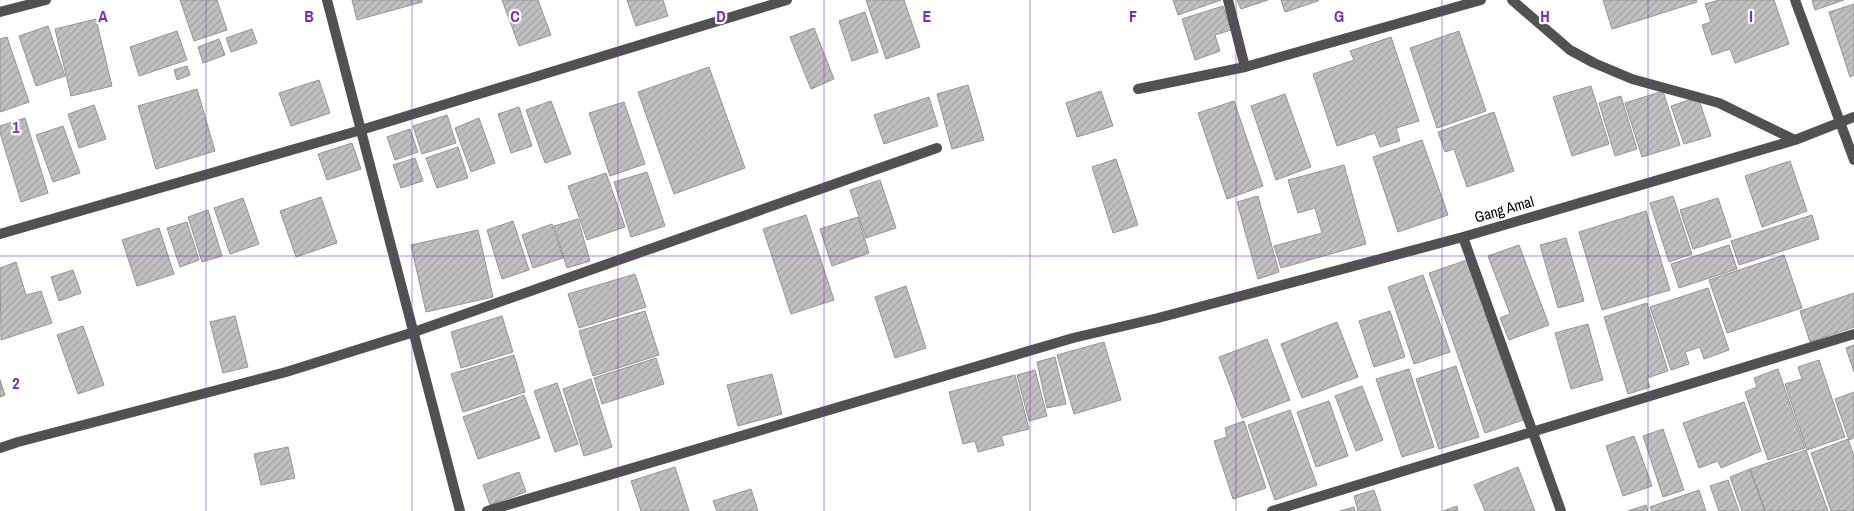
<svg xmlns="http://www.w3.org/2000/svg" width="1854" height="511" viewBox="0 0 1854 511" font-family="'Archivo Narrow',sans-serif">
<defs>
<pattern id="building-hatch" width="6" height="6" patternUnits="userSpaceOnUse" patternTransform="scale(1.25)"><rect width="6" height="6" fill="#c0c0c0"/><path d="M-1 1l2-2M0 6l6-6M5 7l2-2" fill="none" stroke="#a3a3a3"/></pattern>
</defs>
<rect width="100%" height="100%" fill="#fff"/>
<path fill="url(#building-hatch)" stroke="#959595" d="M180 0H217L227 30 194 41Z
M352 0H422V2L357 20Z
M502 0H538L551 35 519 46Z
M627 0H663L668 16 636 26Z
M866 0H904L920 47 886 59Z
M1173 0H1221L1178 15Z
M1237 0H1268L1241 9Z
M1281 0H1318V1L1285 12Z
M1603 0H1696L1697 2 1612 29Z
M1719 0H1774L1789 44 1735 63 1730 49 1712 55 1702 25 1711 22 1705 4Z
M1812 0H1844L1815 10Z
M1854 4V75L1850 77 1829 12Z
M1223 6 1231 30 1215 35 1220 51 1195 60 1182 19Z
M865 12 878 52 852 61 839 21Z
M96 19 112 86 71 96 55 29Z
M48 26 65 76 36 86 19 36Z
M814 28 834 79 811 89 790 37Z
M252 29 257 43 231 52 226 38Z
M177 31 187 60 139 76 130 47Z
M1459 31 1486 111 1437 128 1410 48Z
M7 37 29 102 0 112V39Z
M1391 37 1419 121 1396 128 1400 141 1380 147 1375 133 1337 146 1313 74 1354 60 1350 51Z
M219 39 225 55 203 63 198 47Z
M187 66 190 75 177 80 174 70Z
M709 67 745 168 674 194 638 92Z
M319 80 330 113 291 126 279 93Z
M968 85 984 140 952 149 937 94Z
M1591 86 1609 144 1572 156 1553 97Z
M197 89 215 151 156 169 138 106Z
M1101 91 1113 126 1077 137 1066 103Z
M1663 91 1680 145 1642 157 1625 103Z
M1285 94 1311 167 1276 180 1251 106Z
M1621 96 1637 149 1615 156 1599 103Z
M929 97 938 126 884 144 874 115Z
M1698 97 1711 136 1684 144 1671 106Z
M551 101 571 154 545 163 526 110Z
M1234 101 1263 186 1227 199 1198 113Z
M624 102 645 164 610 176 589 113Z
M94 105 106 139 79 148 68 114Z
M519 107 532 146 511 153 498 114Z
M1494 112 1514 171 1467 187 1454 149 1445 152 1438 132Z
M447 115 456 143 422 154 413 126Z
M25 118 48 193 21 202 0 133V126Z
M479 118 495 163 471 172 455 128Z
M63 126 80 173 53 182 36 135Z
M410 129 418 152 395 160 387 137Z
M1422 140 1448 215 1398 232 1373 157Z
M352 143 361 169 327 180 318 154Z
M458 147 468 178 437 188 426 158Z
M415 158 423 181 401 188 393 165Z
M1116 159 1138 225 1113 233 1092 167Z
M1790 161 1807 211 1762 227 1745 176Z
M1344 165 1366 244 1281 268 1274 246 1322 233 1315 208 1298 213 1288 180Z
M647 172 665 226 631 237 614 182Z
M606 173 625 227 587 240 568 186Z
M880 180 896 228 866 238 850 190Z
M1258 196 1279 272 1258 279 1237 202Z
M1673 196 1692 254 1669 262 1650 203Z
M321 197 337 243 296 257 280 211Z
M243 198 259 244 230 254 214 208Z
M1718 198 1731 237 1693 249 1680 210Z
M208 210 222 256 202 262 188 217Z
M1646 211 1670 290 1602 310 1579 232Z
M806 215 834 300 791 314 763 229Z
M1812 215 1819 239 1739 265 1731 241Z
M858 217 869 253 832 266 820 229Z
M578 219 590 261 567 268 554 226Z
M513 221 529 270 502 279 487 230Z
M187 222 199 260 180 267 167 228Z
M552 224 563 258 533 268 522 235Z
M159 228 174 274 137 286 122 240Z
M478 230 493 297 426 312 411 245Z
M1566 238 1584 301 1558 308 1540 245Z
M1519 245 1549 325 1509 340 1500 318 1510 314 1488 256Z
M1729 245 1737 269 1679 288 1671 264Z
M1784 255 1802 308 1727 333 1709 280Z
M1467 260 1523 420 1485 433 1429 273Z
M16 262 26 295 41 291 52 323 1 340 0 268Z
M73 270 81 293 59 301 51 277Z
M635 274 646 307 579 328 568 294Z
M1423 275 1450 352 1414 364 1388 287Z
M906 286 926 348 895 358 875 297Z
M1708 288 1729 350 1704 359 1700 347 1685 352 1689 364 1671 370 1650 307Z
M1854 293V327L1810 342 1800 311Z
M1647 303 1668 371 1647 378 1650 387 1628 394 1604 317Z
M645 311 659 355 593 376 579 331Z
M1390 311 1405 357 1374 367 1359 321Z
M235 316 248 367 223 373 210 322Z
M502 316 513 352 461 368 451 332Z
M1337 322 1358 377 1302 398 1281 344Z
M1588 324 1603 380 1571 389 1555 333Z
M83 326 104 385 78 394 57 335Z
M1267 339 1290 400 1242 418 1219 357Z
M1104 342 1121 400 1074 414 1057 355Z
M1854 345V372L1846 348Z
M514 355 525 392 463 412 451 374Z
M1055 357 1066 404 1047 408 1037 362Z
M656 358 664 384 602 404 594 378Z
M1819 360 1845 437 1807 450 1785 384 1802 379 1798 367Z
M1456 366 1479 437 1439 449 1416 379Z
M1409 369 1434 447 1402 457 1376 379Z
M1778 369 1805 448 1768 460 1745 392 1757 387 1754 378Z
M1035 370 1047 416 1029 421 1017 375Z
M772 374 782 414 738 426 727 385Z
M1015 375 1029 429 1001 436 1004 445 978 452 975 441 963 444 949 392Z
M591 379 612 447 584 456 563 389Z
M0 380 5 395 0 397Z
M557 383 578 444 555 452 534 391Z
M1362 386 1383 440 1356 451 1335 396Z
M1854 392V438L1849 440 1835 399Z
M524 395 540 438 478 459 463 417Z
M1329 401 1348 456 1316 467 1297 412Z
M1744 402 1761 451 1721 468 1718 461 1699 468 1683 423Z
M1290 410 1317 485 1275 500 1248 425Z
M1244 421 1266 488 1233 499 1214 441 1227 437 1225 428Z
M1663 429 1684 490 1663 497 1643 436Z
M1634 436 1652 486 1623 496 1606 446Z
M1848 439 1854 456V511H1831L1811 453Z
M288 447 295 478 261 485 254 454Z
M1806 450 1828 511H1765L1750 469Z
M675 467 689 511H641L631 481Z
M1518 467 1535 511H1485L1474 485Z
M1750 469 1765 511H1742L1730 477Z
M519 472 526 492 490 505 483 485Z
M1728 480 1739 511H1719L1710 486Z
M751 489 758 511H717L713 501Z
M1374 490 1381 511H1358L1354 496Z
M1699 490 1706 511H1652L1650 507Z
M1646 505 1648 511H1628Z
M1457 506 1458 511H1443Z
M1354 507 1355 511H1340Z"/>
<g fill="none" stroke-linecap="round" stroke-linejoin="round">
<path stroke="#515151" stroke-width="10" d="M1228 0 1245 67"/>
<path stroke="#515151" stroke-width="10" d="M327 0 460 511
M1512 0 1570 50 1594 63 1632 79 1719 103 1795 140
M1795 0 1854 160
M0 12 46 0
M1138 89 1245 67 1481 0
M0 234 361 130 787 0
M1463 237 1561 511
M0 448 18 442 286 372 414 332 937 148
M487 511 1073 338 1158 318 1463 237 1795 140 1854 117
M1272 511 1854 334"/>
</g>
<path fill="none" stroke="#7b2cbf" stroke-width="1" stroke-opacity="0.55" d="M206 0V511M412 0V511M618 0V511M824 0V511M1030 0V511M1236 0V511M1442 0V511M1648 0V511M0 256H1854"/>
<g text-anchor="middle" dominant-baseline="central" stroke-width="4.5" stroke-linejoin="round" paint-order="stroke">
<g font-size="15" fill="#000" stroke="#fff">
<text transform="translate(1504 209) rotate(-16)">Gang Amal</text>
</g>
</g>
<g font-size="16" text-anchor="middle" font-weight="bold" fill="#7b2cbf" stroke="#fff" stroke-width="4.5" stroke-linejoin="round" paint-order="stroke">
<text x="103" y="22">A</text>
<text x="309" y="22">B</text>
<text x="515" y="22">C</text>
<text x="721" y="22">D</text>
<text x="927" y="22">E</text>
<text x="1133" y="22">F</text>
<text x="1339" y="22">G</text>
<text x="1545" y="22">H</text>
<text x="1751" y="22">I</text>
<text x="16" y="133">1</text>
<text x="16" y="389">2</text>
</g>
</svg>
